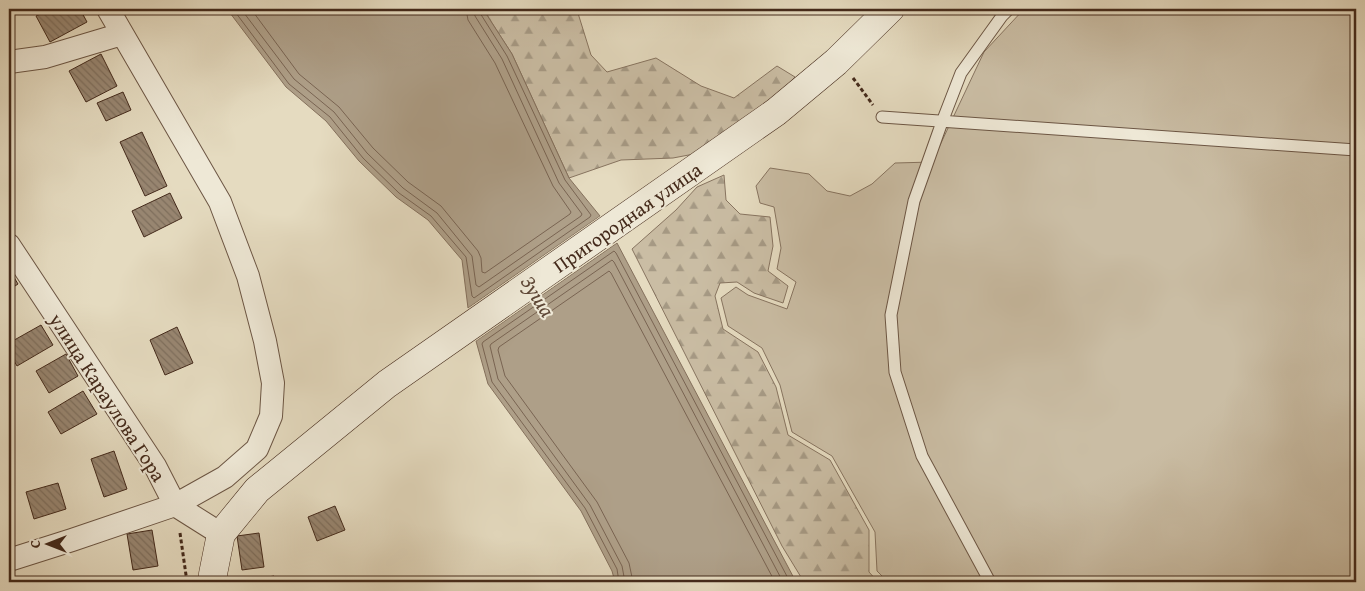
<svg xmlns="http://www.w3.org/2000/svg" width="1365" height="591" viewBox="0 0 1365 591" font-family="'Gentium Book Plus',serif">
<defs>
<pattern id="forest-firs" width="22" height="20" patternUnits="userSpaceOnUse" patternTransform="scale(1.25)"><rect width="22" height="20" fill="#cabda4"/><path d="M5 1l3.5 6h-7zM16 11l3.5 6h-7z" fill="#a69a85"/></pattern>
<pattern id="building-back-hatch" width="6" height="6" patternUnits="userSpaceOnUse" patternTransform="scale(1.25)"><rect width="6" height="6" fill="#988671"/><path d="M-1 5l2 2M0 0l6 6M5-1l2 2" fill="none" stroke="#7e6e5c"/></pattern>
</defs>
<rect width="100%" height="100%" fill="#e5dbc0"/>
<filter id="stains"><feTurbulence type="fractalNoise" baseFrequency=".004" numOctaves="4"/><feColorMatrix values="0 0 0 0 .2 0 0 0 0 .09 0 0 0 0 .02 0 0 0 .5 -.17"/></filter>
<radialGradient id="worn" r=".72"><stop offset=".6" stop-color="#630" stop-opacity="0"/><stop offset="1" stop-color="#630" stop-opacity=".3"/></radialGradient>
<path fill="#cabda4" stroke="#877460" d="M1024 9H1356V582H888L877 571 875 532 832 456 792 432 780 385 762 348 728 326 721 298 736 287 748 295 787 309 796 282 777 269 781 248 774 207 760 203 756 186 770 168 809 174 827 191 850 196 872 184 895 163 932 162 984 52Z"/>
<path fill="url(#forest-firs)" stroke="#877460" d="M483 9H573L577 10 591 55 607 72 656 58 701 86 734 98 777 66 795 77 764 112 694 154 673 158 621 160 569 178 512 54Z
M724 175 726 200 740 214 770 217 773 246 768 271 788 286 783 303 754 293 737 282 720 283 715 296 723 329 758 352 776 387 788 435 830 460 869 530V572L878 582H804L782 546 632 249 676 210 697 187Z"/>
<path fill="#ae9f88" stroke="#84705c" d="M227 9H483L512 54 569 178 600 216 468 308 462 260 428 220 396 197 359 161 326 121 286 87Z
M617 243 796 582H615L612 571 581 511 488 384 476 341Z"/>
<path fill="#e5dbc0" d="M602 215V217L468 311 466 310Z
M617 240 619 241 474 342V340Z"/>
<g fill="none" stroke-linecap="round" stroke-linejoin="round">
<path stroke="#796452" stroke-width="1" d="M233 9 289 84 330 117 363 158 399 193 431 216 466 257 472 296 474 298 590 217 591 215 565 180 507 56 480 13V9
M241 9 294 79 334 112 367 153 403 188 437 213 472 256 476 285 479 287 581 216 582 214 559 183 502 59 475 16 473 9
M251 9 299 74 339 107 373 148 408 182 441 206 478 251 481 258 482 272 485 273 570 214 571 212 553 186 495 63 468 20 466 9
M619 582 617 569 585 508 492 382 482 344 483 342 614 251 616 253 790 582
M625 582 622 566 590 505 498 379 490 346 491 344 612 260 614 262 783 582
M633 582 629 563 597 502 505 376 498 350 499 347 609 271 611 273 775 582"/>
</g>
<path fill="url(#building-back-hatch)" stroke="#442a1b" d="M50 9H80L87 22 50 42 36 16Z
M101 54 117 86 86 102 69 71Z
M123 92 131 110 106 121 97 103Z
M142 132 167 186 145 196 120 142Z
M170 193 182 218 144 237 132 211Z
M9 269 18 284 9 290Z
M41 325 53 345 17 366 9 352V343Z
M177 327 193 363 165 375 150 340Z
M66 354 78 376 49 393 36 371Z
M83 391 97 414 61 434 48 412Z
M114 451 127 489 104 497 91 459Z
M58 483 66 509 34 519 26 492Z
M335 506 345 530 317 541 308 517Z
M152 530 158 566 133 570 127 534Z
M259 533 264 567 242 570 237 536Z
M274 576 275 582H243V581Z"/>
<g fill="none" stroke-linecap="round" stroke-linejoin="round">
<g stroke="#6c5644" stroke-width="13">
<path id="service" d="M882 117 1356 150
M990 582 922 456 895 372 891 315 914 201 942 122 961 73 1002 16 1009 9"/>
</g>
<g stroke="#6c5644" stroke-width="24">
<path id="minor" d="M9 62 45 57 122 34
M9 245 155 466 175 505 221 534
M9 560 72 540 175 505 225 477 257 449 271 416 273 383 265 341 248 276 220 202 108 9"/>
</g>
<g stroke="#442a1b" stroke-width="29">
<path id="secondary" d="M213 582V574L221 534 257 490 387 384 776 112 836 62 890 9"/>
</g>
<path stroke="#442a1b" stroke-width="3" stroke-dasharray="4 2.5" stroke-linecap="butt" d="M853 78 873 105
M180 533 187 582"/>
<use href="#service" stroke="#eee8d6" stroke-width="11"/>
<use href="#minor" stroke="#eee8d6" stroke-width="22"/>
<use href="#secondary" stroke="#eee8d6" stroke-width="28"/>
</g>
<g text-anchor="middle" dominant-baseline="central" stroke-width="4" stroke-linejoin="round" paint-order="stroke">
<g font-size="20" fill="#442a1b" stroke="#eee8d6">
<text transform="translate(627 217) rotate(-35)">Пригородная улица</text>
<text transform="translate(108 397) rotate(57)">улица Караулова Гора</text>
</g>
<g font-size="21" font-style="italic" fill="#5e4736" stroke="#eee8d6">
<text transform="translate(538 296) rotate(58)">Зуша</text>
</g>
</g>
<rect width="1365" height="591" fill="none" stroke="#e5dbc0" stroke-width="30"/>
<rect x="10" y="10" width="1345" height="571" fill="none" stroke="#442a1b" stroke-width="2.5"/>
<rect x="15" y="15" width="1335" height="561" fill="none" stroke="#442a1b"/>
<g transform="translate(48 544) rotate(270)" stroke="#eee8d6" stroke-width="4" paint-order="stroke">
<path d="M0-4L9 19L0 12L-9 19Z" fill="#442a1b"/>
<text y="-8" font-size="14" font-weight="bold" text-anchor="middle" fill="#442a1b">С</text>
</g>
<rect width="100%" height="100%" filter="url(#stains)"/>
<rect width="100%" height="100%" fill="url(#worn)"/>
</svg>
